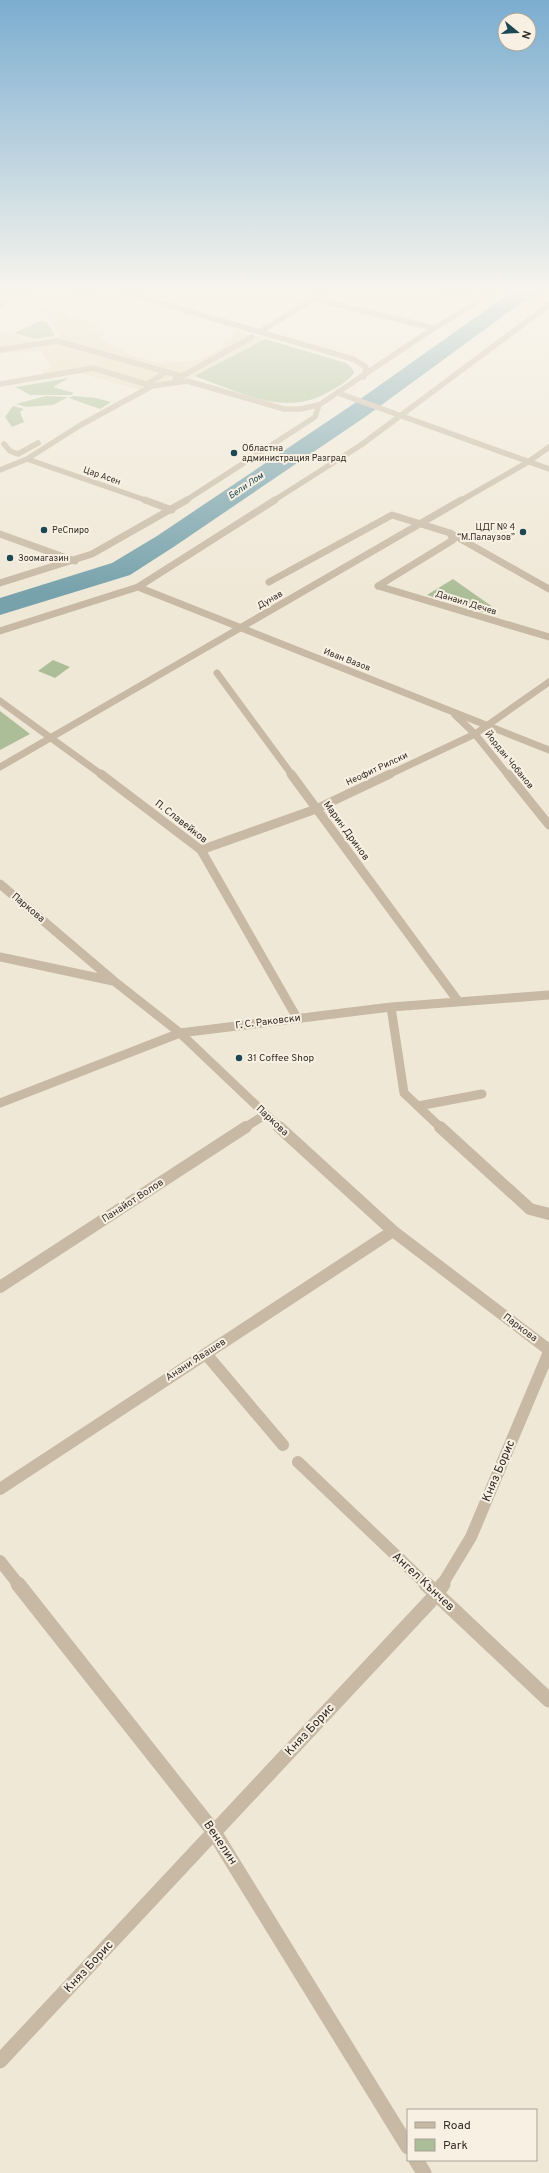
<svg xmlns="http://www.w3.org/2000/svg" width="549" height="2173" viewBox="0 0 549 2173" font-family="Overpass,sans-serif">
<rect width="100%" height="100%" fill="#f0e8d7"/>
<path fill="#acbe98" d="M40 321 47 322 55 336 35 339 14 333Z
M265 339 346 363 352 368 354 373C348 381 341 385 332 390 285 419 242 392 194 376Z
M69 378 53 387 74 393 71 395H30L16 387Z
M46 396 68 397 53 405 26 407 16 404Z
M73 396 96 398 111 402 100 409 69 398Z
M13 406 24 409 20 412 24 422 12 427 5 417Z
M453 579 497 610 491 615 427 595Z
M53 660 70 667 55 678 38 671Z
M0 711 30 734 0 750Z"/>
<path fill="#e8dbbe" d="M77 289 98 294 61 312 70 315 66 317 71 319 77 317 102 324 92 329 106 333 98 338 106 341 107 344 124 350 126 354 157 363 200 360 222 347 221 343 235 336 233 332 235 330 265 339 188 379 152 383 140 390 80 373 47 380 41 370 52 368 41 351 0 353V331L34 341 60 337 48 316 36 312V309Z"/>
<g fill="none" stroke-linecap="round" stroke-linejoin="round">
<path fill="#77a2ac" fill-rule="evenodd" d="M519 289H544L541 293 521 303 365 417 175 546 130 575 0 615V598L112 563 157 536 349 407 507 295Z"/>
<path stroke="#c7b9a4" stroke-width="5.5" d="M112 289 353 359 366 367 364 377
M437 289 479 299
M0 295 14 289
M314 299 434 328
M0 304 33 289
M261 331 330 289
M0 350 57 341 181 376
M175 380 252 337
M0 384 93 368 152 386
M147 384 166 372
M338 393 549 469
M4 444 10 451 18 454 38 443
M27 459 148 501
M0 470 27 459 79 426 152 386 187 381 284 409H300L319 405 425 334 498 289
M185 501 315 417 319 405
M273 501 361 445 549 305
M460 501 528 462 549 447"/>
<path stroke="#c7b9a4" stroke-width="7" d="M145 500 172 510
M0 534 75 561
M269 582 392 515 450 533 549 589
M0 583 92 554 187 500
M378 586 549 637
M378 586 453 540 450 533
M138 587 549 750
M0 631 138 587 275 500
M217 673 292 775
M0 701 102 775
M455 715 475 734 508 775
M0 767 461 500
M388 775 475 734 549 682"/>
<path stroke="#c7b9a4" stroke-width="9" d="M101 774 201 850 297 1018
M291 774 458 1001
M508 774 549 825
M201 850 316 809 390 774
M0 884 114 981 180 1033 280 1128
M0 957 113 981
M391 1007 404 1093 441 1128
M0 1103 180 1033 391 1007 549 995
M418 1106 482 1094
M244 1128 265 1115"/>
<path stroke="#c7b9a4" stroke-width="12" d="M279 1127 393 1231 549 1350
M440 1127 530 1209 549 1214
M0 1287 246 1127
M206 1354 283 1445
M298 1462 427 1585
M0 1489 393 1231
M0 1561 19 1585
M442 1585 471 1537 549 1352"/>
<path stroke="#c7b9a4" stroke-width="15" d="M18 1584 214 1832 408 2147
M426 1584 549 1700
M0 2061 436 1595 443 1584
M416 2160 424 2173"/>
</g>
<linearGradient id="sky" x2="0" y2="1"><stop stop-color="#7badd0"/><stop offset="0.49" stop-color="#f8f5ed"/><stop offset="1" stop-color="#f8f5ed" stop-opacity="0"/></linearGradient>
<rect width="549" height="593" fill="url(#sky)"/>
<g fill="#1d4752" stroke="#f8f1e3" stroke-width="1.5">
<circle cx="234" cy="453" r="4"/>
<circle cx="44" cy="530" r="4"/>
<circle cx="523" cy="532" r="4"/>
<circle cx="10" cy="558" r="4"/>
<circle cx="239" cy="1058" r="4"/>
</g>
<g text-anchor="middle" dominant-baseline="central" stroke-width="4" stroke-linejoin="round" paint-order="stroke">
<g font-size="9" fill="#332b25" stroke="#f8f1e3" text-anchor="start">
<text x="242" y="448">Областна<tspan x="242" dy="10">администрация Разград</tspan></text>
<text x="515" y="527" text-anchor="end">ЦДГ № 4<tspan x="515" dy="10">“М.Палаузов”</tspan></text>
<text x="52" y="530">РеСпиро</text>
<text x="18" y="558">Зоомагазин</text>
</g>
<g font-size="9" fill="#332b25" stroke="#f8f1e3">
<text transform="translate(102 476) rotate(19)">Цар Асен</text>
<text transform="translate(270 600) rotate(-30)">Дунав</text>
<text transform="translate(466 603) rotate(17)">Данаил Дечев</text>
<text transform="translate(347 660) rotate(21)">Иван Вазов</text>
<text transform="translate(509 760) rotate(51)">Йордан Чобанов</text>
<text transform="translate(377 769) rotate(-25)">Неофит Рилски</text>
</g>
<g font-size="9" font-style="italic" fill="#1d4752" stroke="#f8f1e3">
<text transform="translate(246 486) rotate(-34)">Бели Лом</text>
</g>
<g font-size="10" fill="#332b25" stroke="#f8f1e3">
<text transform="translate(181 822) rotate(38)">П. Славейков</text>
<text transform="translate(346 831) rotate(54)">Марин Дринов</text>
<text transform="translate(28 908) rotate(40)">Паркова</text>
<text transform="translate(268 1022) rotate(-7)">Г. С. Раковски</text>
<text transform="translate(272 1121) rotate(43)">Паркова</text>
<text transform="translate(133 1201) rotate(-33)">Панайот Волов</text>
<text transform="translate(520 1328) rotate(37)">Паркова</text>
<text transform="translate(196 1360) rotate(-33)">Анани Явашев</text>
</g>
<g font-size="10" fill="#332b25" stroke="#f8f1e3" text-anchor="start">
<text x="247" y="1058">31 Coffee Shop</text>
</g>
<g font-size="12" fill="#332b25" stroke="#f8f1e3">
<text transform="translate(499 1471) rotate(-67)">Княз Борис</text>
<text transform="translate(423 1582) rotate(43)">Ангел Кънчев</text>
<text transform="translate(310 1730) rotate(-47)">Княз Борис</text>
<text transform="translate(220 1843) rotate(56)">Венелин</text>
<text transform="translate(89 1967) rotate(-47)">Княз Борис</text>
</g>
</g>
<rect x="407" y="2109" width="130" height="52" fill="#f8f1e3" stroke="#a9a297"/>
<rect x="415" y="2122" width="20" height="6" fill="#c7b9a4" stroke="#a9a297"/>
<text x="443" y="2129" font-size="12" fill="#332b25">Road</text>
<rect x="415" y="2139" width="20" height="12" fill="#acbe98" stroke="#a9a297"/>
<text x="443" y="2149" font-size="12" fill="#332b25">Park</text>
<g transform="translate(517 32) rotate(108)"><circle r="19" fill="#f8f1e3" stroke="#a9a297"/>
<path d="M0-3L7 15L0 10L-7 15Z" fill="#1d4752"/>
<text y="-6" font-size="11" font-weight="bold" text-anchor="middle" fill="#332b25">N</text>
</g>
</svg>
